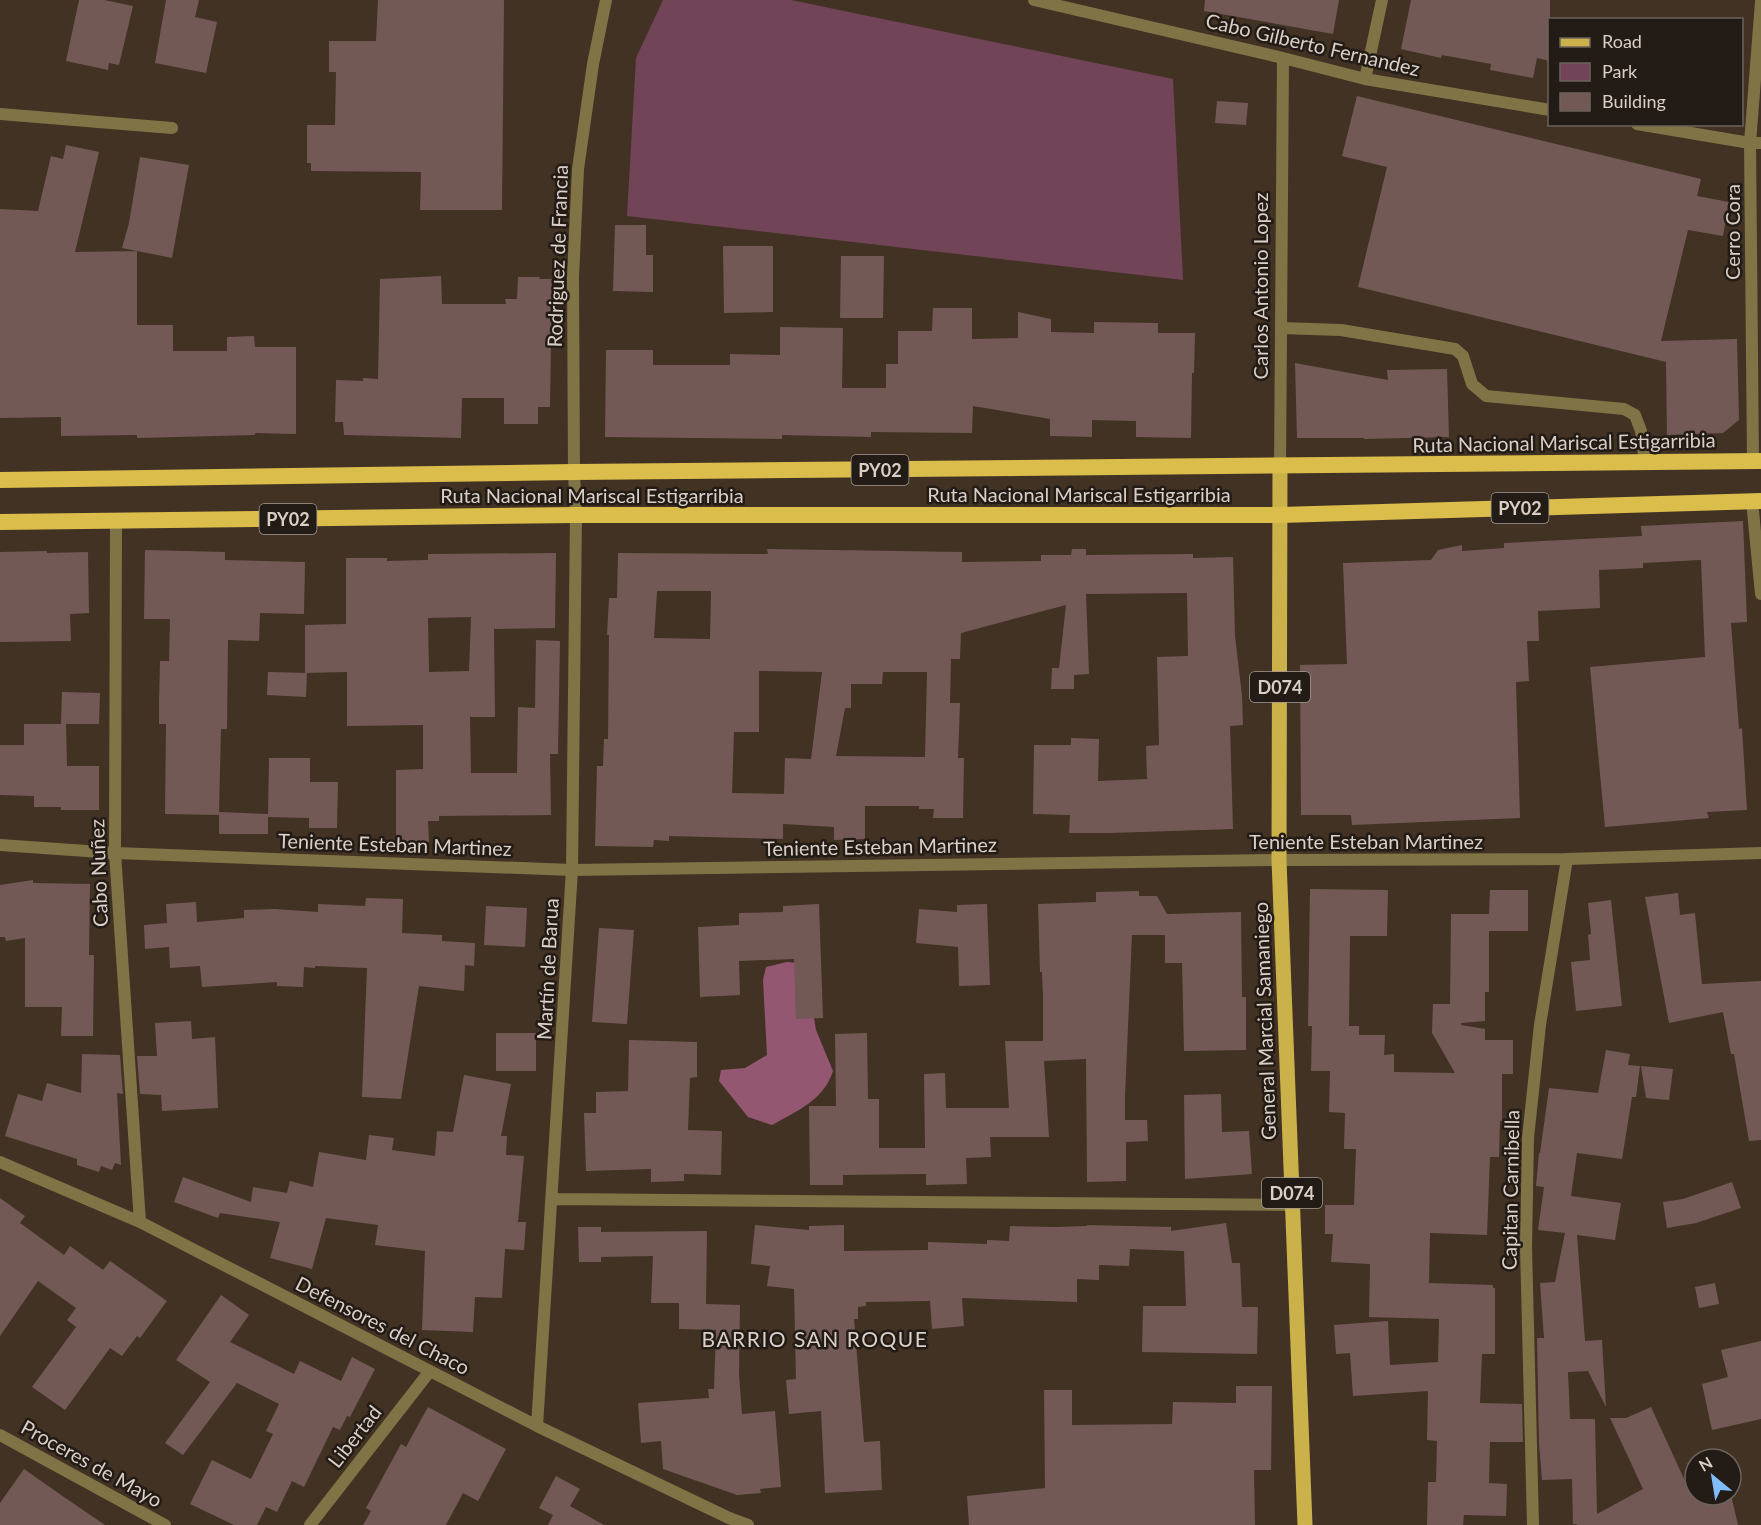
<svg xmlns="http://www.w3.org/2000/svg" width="1761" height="1525" viewBox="0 0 1761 1525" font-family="Lato,sans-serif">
<rect width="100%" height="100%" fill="#423224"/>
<path fill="#724458" d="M663 0H791L1173 79 1183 280 627 216 636 58Z"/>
<path fill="#945772" d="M787 962 799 963 806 972 816 1030 833 1071C824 1100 797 1111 772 1125L748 1117 719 1081 721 1070 745 1068 767 1055 763 980 766 967Z"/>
<path fill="#725956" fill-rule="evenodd" d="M79 0H104L133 6 119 65 109 63 108 70 66 61Z
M166 0H199L195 17 217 22 206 73 155 63Z
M378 0H504L502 210H420L421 172 311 171V163H307V125H335L336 72H329V41H376Z
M1205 0H1339L1333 34 1204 11Z
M1411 0H1550V61L1537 58 1533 78 1490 70 1491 64 1442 55 1441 58 1401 49Z
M1357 96 1701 179 1697 196 1729 202 1723 236 1688 230 1661 341 1737 339 1739 420 1723 433 1667 435 1666 362 1358 287 1387 167 1342 156Z
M1217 101 1248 103 1246 125 1215 123Z
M66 145 99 152 75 252 137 251V325H173V351H227V337L254 336 255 347H296V434L255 433V435L137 438V435L61 436V417L0 418V209L38 211 51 156 63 159Z
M140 157 189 165 172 258 122 248 129 223Z
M615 225H646V255H653V292L613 291Z
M723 246H773V312L724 313Z
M841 256H884L883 318H840Z
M441 276 442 304H506L505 299H517L518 277H540L539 279H552L550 407H538V424H504V398H462L461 438 344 435 343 422H335L336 380 363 381V378L378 379 380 279Z
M933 308H972V339L1018 338V312L1051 319V332L1094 333V322L1158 323V333H1195L1194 373H1192L1191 438 1136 437V421L1092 420V437L1050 436V419L973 406 972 433 871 432V437L782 435V439L605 437 606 350H653V365H730V354L780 355V327L843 328 842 388H886V364H898V331H932Z
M1295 363 1388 380 1387 370 1447 369 1449 437 1364 439V438H1297Z
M1743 521 1747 622 1731 623 1739 729 1742 728 1747 810 1707 812 1709 818 1605 827 1590 667 1705 657 1701 560 1643 563V568L1599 570 1600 608 1538 611 1539 641H1527L1529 681 1516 682 1520 818 1352 825 1351 815H1301L1300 665 1347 664 1343 563 1431 560 1438 550 1462 545V551L1504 548V543L1642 536 1641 526Z
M767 549 962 552V562L1041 561V555H1071L1072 549H1086V555L1193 554V558L1233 557 1235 636 1242 696 1243 725 1230 726 1233 829 1110 833H1069L1070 815 1033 814 1034 745H1071V738L1099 739 1098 781 1147 779 1146 746 1159 745 1157 657 1188 656 1187 593 1086 594 1089 674 1074 675V689H1051L1052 668H1059L1066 605 961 633 960 659H951L950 703H960L958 758H964L963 818H933L934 809H919V806H865V839L834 840V827L783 824V839L669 836V841L654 840 653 847 595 846 597 766H603L604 739H608L609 635H607L609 598H617L618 553 768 554ZM657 591H711L710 639 654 638ZM759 671 822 672 811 759 785 758 784 794 732 793 734 732H759ZM883 672H927L925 757 836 756 845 708H851V684H882Z
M145 550 225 552V560L305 562 304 614 260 613 259 641 228 640 227 729H221L219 812 268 814 269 758H310V782H338L337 828H309V818L268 817V834H219V815L165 814 166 724H159V703L160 661H169L170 619H144Z
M47 551V553L88 552 89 613 70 614 71 641 0 642V552Z
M556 553 555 628 494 629 495 717H470L471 773H517L518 707 535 708 536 640 560 641 558 754H550L551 815 439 816V821H428L429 842H396V770L423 769V725L347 726V672L305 673V625L346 624V558H387V561L428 560V554ZM471 617 469 671 429 672 428 618Z
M268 672 307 673 306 697 267 695Z
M62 692 100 693 99 724H61Z
M24 724H66L67 766H99V810H61V807H34V796L0 795V745H24Z
M33 880V883L90 884 89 955H94L93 1036H61L62 1007H25V938L6 941 5 937H0V885Z
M1310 889 1388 890 1387 936H1350L1349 1026H1359V1035H1385L1384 1055 1394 1054V1072L1455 1073 1432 1033 1433 1004H1450L1451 914H1489L1490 890H1528V931H1489V992H1485V1021L1461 1023V1025L1485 1029V1040H1513V1074H1502V1121H1500L1499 1157H1490L1487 1235 1430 1233 1429 1283 1493 1285V1288H1495V1354H1482L1480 1403 1522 1404 1523 1442H1490L1489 1483 1507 1484 1506 1516 1464 1515 1463 1525H1427L1428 1482H1436L1437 1441 1427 1440 1428 1391 1353 1396 1350 1353 1336 1354 1334 1325 1388 1321 1390 1365 1438 1362 1439 1319 1369 1317 1370 1264 1331 1262 1333 1234H1325V1205H1354L1356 1149H1344L1345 1113 1329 1112 1330 1071H1311L1312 1026H1308Z
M1139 891V896H1157L1167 914 1241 912 1242 997H1246V1050L1184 1051 1182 963H1165V935H1132L1125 1096V1120H1147L1148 1141 1126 1142V1181L1087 1182 1086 1059 1044 1061 1049 1137H990L991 1157 966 1158 967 1184 926 1185V1174L843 1175V1185H810L809 1106H836L835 1034 867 1033 868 1099H879V1148H925L924 1074 945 1073 946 1108H1009L1005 1041H1043V996L1042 972H1040L1038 904 1096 902V892Z
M1678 893 1680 915 1695 913 1702 984 1761 981V1140L1749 1141 1734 1054H1731L1723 1012 1669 1023 1645 897Z
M366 898 403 899 402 933 442 935V941L475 943 474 966 465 965 464 991 419 986 401 1099 362 1097 367 968 315 966V968L304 967 303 987 277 986V982L202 987 200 966 170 968 169 947 145 949 144 925 167 923 166 904 196 902 197 922 244 918V910L275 909 318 912V904L365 906Z
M1611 900 1622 1006 1576 1011 1571 962 1590 960 1588 935 1591 934 1588 903Z
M819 904 823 1018 796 1019 794 959 739 961 740 995 700 997 698 927 739 925V913L783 912V906Z
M987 904 990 985 959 986 958 947 916 943 919 909 957 912V905Z
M486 906 527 908 525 947 484 945Z
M599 928 634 930 627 1024 592 1022Z
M191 1021 192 1039 215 1037 218 1108 162 1111 161 1095 140 1094 137 1056H157L155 1023Z
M496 1033H536V1071H496Z
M629 1040 697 1042V1077L690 1078 688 1130 722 1131 721 1175 684 1174V1181L651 1182V1169L586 1171 584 1113H596V1092L628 1091Z
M1606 1050 1630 1054 1628 1065 1640 1066 1636 1097H1632L1622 1159 1577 1153 1571 1196 1621 1203 1615 1240 1577 1235 1585 1341 1602 1340 1606 1407 1588 1371 1568 1372 1570 1419H1595L1597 1514 1643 1489 1610 1418H1626L1651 1407 1690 1492 1693 1491 1694 1495H1731L1738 1525H1576L1578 1524H1573L1572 1479 1542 1480 1539 1443 1537 1338H1544L1540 1283 1555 1282 1565 1233 1538 1230 1544 1187 1536 1186 1539 1153H1540L1549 1088 1598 1093Z
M82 1054 120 1055 123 1094 117 1093 121 1165 115 1163 112 1170 101 1166 99 1172 77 1165V1159L5 1136 18 1094 42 1101 47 1083 81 1093Z
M1641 1066 1673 1069 1669 1100 1646 1098Z
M464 1075 511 1084 501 1136H507L506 1155 524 1156 518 1222H526L524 1250 505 1249 502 1298 475 1297 473 1332 422 1330 425 1251 375 1245 378 1225 326 1218 312 1269 270 1258 280 1222 220 1213 218 1218 174 1202 183 1177 251 1202 253 1187 287 1193 290 1181 313 1187 319 1152 366 1160 369 1135 394 1138 392 1150 435 1156 437 1131 453 1132Z
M1221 1094 1222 1132 1249 1131 1252 1174 1185 1179 1184 1095Z
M1732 1182 1741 1208 1696 1223 1667 1228 1663 1202 1683 1199Z
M0 1198 25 1216 20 1223 64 1255 70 1246 103 1270 110 1261 167 1301 140 1338 137 1336 122 1356 110 1348 65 1410 32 1387 76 1327 67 1320 76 1308 38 1281 0 1336Z
M1226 1223 1232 1263H1240L1242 1307H1258L1257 1354 1142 1352 1143 1306H1186L1184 1251 1130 1249 1129 1266 1099 1265V1280L1077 1279V1302L962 1298 964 1326 932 1329 930 1301 866 1302V1306L858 1307V1319H854L864 1442 880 1441 882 1490 825 1493 821 1411 789 1414 786 1380 796 1379 794 1289 767 1286 770 1266 751 1264 755 1225 809 1230V1226L844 1225V1251L928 1250V1242L987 1244V1240L1009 1241 1010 1226 1055 1227 1087 1226V1225L1171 1227V1231Z
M578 1227H601V1232L707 1231 706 1304 740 1305 739 1374 742 1414 775 1411 781 1487 760 1489 761 1493 737 1495 663 1469 661 1441 641 1443 638 1403 709 1398 708 1389H714L716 1330 679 1329V1303H651L653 1256 601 1257V1262H579Z
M1715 1283 1719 1304 1699 1308 1695 1287Z
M221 1295 249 1315 230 1342 294 1374 300 1361 341 1381 352 1357 375 1369 350 1417 347 1416 340 1430 333 1427 304 1487 292 1481 277 1512 266 1507 257 1525H234L190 1504 212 1460 251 1479 273 1434 266 1431 279 1404 237 1383 183 1455 165 1443 210 1382 176 1360Z
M1761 1341V1419L1712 1430 1702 1384 1728 1377 1721 1350Z
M1236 1386H1272L1271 1470H1254L1255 1525H969L967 1496 1045 1488 1044 1390H1072V1425L1172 1424 1173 1402 1236 1403Z
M428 1407 506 1449 478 1501 463 1493 446 1525H363L371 1511 366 1508 401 1444 406 1447Z
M24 1469 64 1497 105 1525H0V1503Z
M556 1476 580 1489 570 1506 604 1525H548L553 1515 539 1508Z"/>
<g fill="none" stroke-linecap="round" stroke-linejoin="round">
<path stroke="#807446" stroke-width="12" d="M1281 328 1341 330 1455 349 1463 356 1472 384 1486 396 1624 409 1635 415 1641 431 1645 462"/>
<path stroke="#807446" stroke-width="12" d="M1034 0 1283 58 1365 79 1550 110
M1365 79 1382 0
M0 114 172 128
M1637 124 1750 143H1761
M1753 461 1750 143 1761 2
M1280 466 1283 58
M1752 501 1761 594
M116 521 115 853 140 1222
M0 1162 140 1222 537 1426 729 1518 748 1525
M552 1199 1292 1205
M537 1426 572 870 576 515 574 472 573 277 578 169 593 64 606 0
M0 1435 165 1525
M310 1525 430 1371
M1533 1525 1526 1247 1528 1138 1540 1025 1567 859"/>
<path stroke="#807446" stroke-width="12" d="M0 845 115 853 572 870 1279 860 1567 859 1761 853"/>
<path stroke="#cbb14a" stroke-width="15" d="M1280 466 1279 860 1305 1525"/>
<path stroke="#dabd4a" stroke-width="16" d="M0 480 574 472 1761 461
M0 522 576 515H1280L1761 501"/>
</g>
<g text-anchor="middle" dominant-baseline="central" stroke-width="5" stroke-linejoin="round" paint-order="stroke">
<g fill="#231b15" stroke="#a39991" stroke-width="1.5">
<rect x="851.5" y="455" width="57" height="30" rx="4.5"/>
<rect x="1491.5" y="493" width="57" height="30" rx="4.5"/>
<rect x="259.5" y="504" width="57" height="30" rx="4.5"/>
<rect x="1250" y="672" width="60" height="30" rx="4.5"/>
<rect x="1262" y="1178" width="60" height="30" rx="4.5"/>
</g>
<g font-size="18" font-weight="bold" fill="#dacfc6">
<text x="880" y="470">PY02</text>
<text x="1520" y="508">PY02</text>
<text x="288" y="519">PY02</text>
<text x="1280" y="687">D074</text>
<text x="1292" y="1193">D074</text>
</g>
<g font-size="20" fill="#dacfc6" stroke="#231b15">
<text transform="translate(1313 44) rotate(13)">Cabo Gilberto Fernandez</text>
<text transform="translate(1732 232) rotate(-90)">Cerro Cora</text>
<text transform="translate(557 256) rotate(-88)">Rodriguez de Francia</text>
<text transform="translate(1260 286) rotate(-90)">Carlos Antonio Lopez</text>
<text transform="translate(1564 442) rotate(-1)">Ruta Nacional Mariscal Estigarribia</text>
<text x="1079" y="494">Ruta Nacional Mariscal Estigarribia</text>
<text x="592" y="495">Ruta Nacional Mariscal Estigarribia</text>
<text x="1366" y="841">Teniente Esteban Martinez</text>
<text transform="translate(395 844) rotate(2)">Teniente Esteban Martinez</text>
<text transform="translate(880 846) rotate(-1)">Teniente Esteban Martinez</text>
<text transform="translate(98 873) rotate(-92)">Cabo Nuñez</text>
<text transform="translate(547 969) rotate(-87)">Martín de Barua</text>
<text transform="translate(1264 1021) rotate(-92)">General Marcial Samaniego</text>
<text transform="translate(1510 1190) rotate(-89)">Capitan Carnibella</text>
<text transform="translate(383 1325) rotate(27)">Defensores del Chaco</text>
<text transform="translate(354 1436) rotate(-52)">Libertad</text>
<text transform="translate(92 1463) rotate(29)">Proceres de Mayo</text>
</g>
<g font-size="21" letter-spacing="1.5" fill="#dacfc6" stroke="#231b15">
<text x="815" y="1338">BARRIO SAN ROQUE</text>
</g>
</g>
<rect x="1548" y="18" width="195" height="108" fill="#231b15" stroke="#6c635c" stroke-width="1.5"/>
<rect x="1560" y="38" width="30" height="9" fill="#cbb14a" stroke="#6c635c" stroke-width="1.5"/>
<text x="1602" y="48" font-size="18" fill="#dacfc6">Road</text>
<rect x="1560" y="63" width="30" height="18" fill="#724458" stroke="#6c635c" stroke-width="1.5"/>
<text x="1602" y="78" font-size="18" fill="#dacfc6">Park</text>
<rect x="1560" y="93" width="30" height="18" fill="#725956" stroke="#6c635c" stroke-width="1.5"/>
<text x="1602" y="108" font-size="18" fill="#dacfc6">Building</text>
<g transform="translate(1713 1477) rotate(330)"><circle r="28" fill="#231b15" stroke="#6c635c" stroke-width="1.5"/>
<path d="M0-4.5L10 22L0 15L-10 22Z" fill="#7fbdfa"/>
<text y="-9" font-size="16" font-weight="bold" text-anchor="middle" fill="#dacfc6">N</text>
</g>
</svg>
